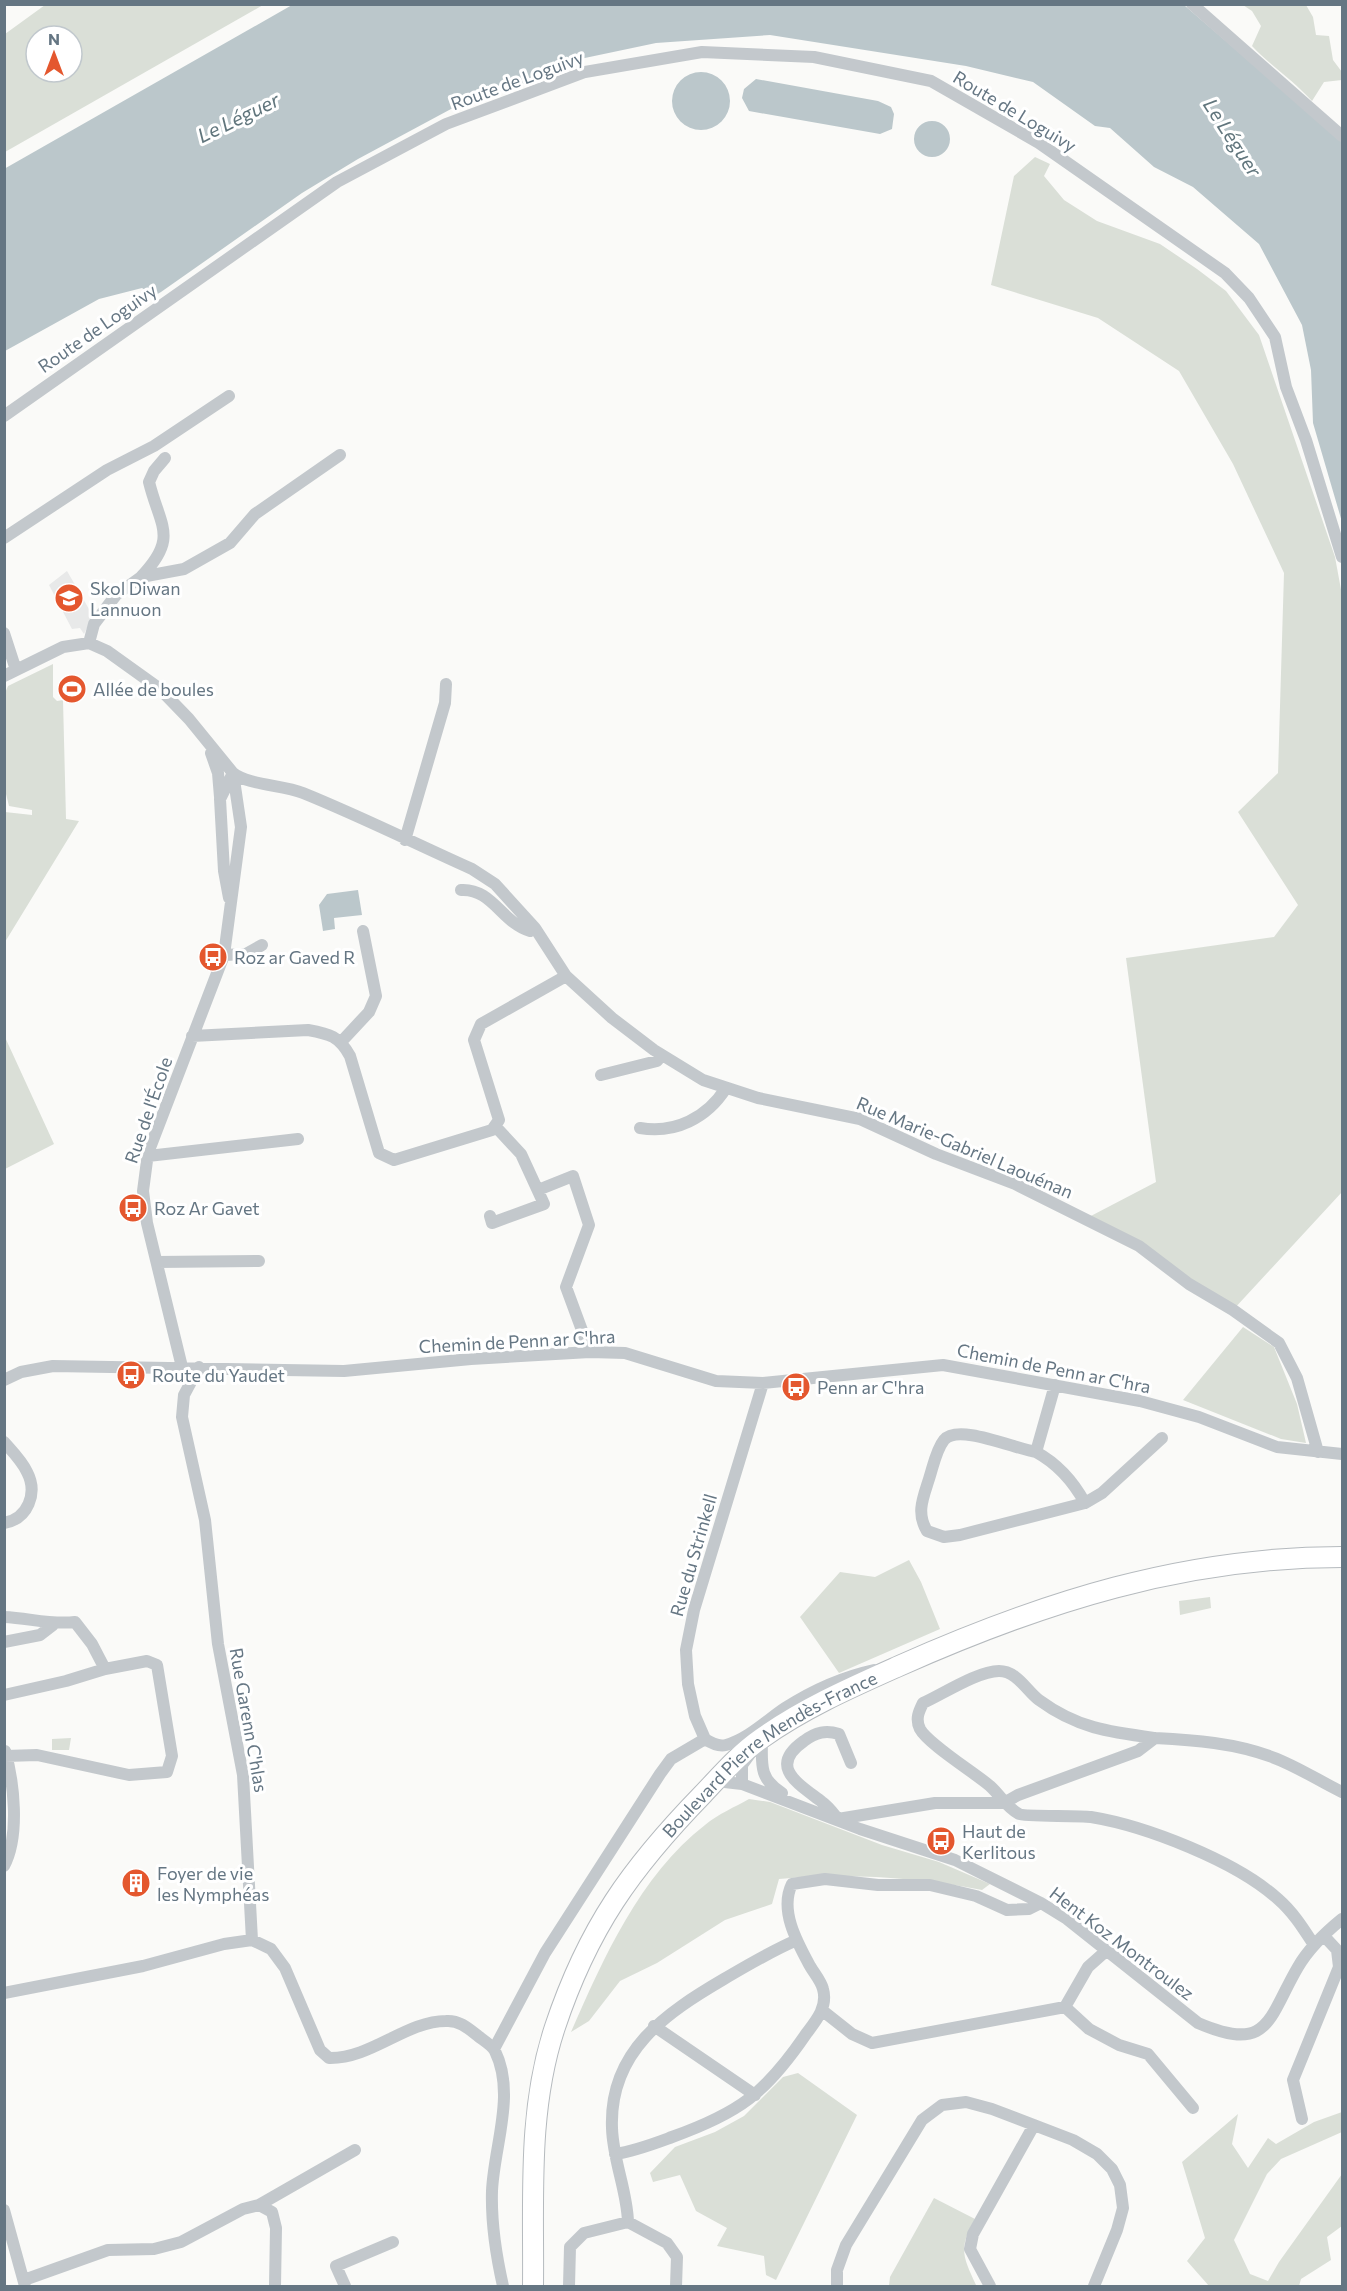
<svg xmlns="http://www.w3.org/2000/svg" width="1347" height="2291" viewBox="0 0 1347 2291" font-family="Commissioner,sans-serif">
<rect width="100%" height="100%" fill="#fafaf8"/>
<path fill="#e8e9e9" d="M67 571 93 616 84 634 80 628 72 629 49 585Z"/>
<path fill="#dadfd7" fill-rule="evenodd" d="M45 5V4L263 5 5 152V34ZM36 36H72V72H36Z
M1243 5H1306L1313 17 1316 35 1329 36 1333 60 1342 72V80L1324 82 1312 101C1293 80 1271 66 1252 46L1261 26 1252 11Z
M1035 157 1050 164 1044 176 1064 200 1097 221 1160 244 1197 269 1226 291 1259 335 1335 557 1342 595V1192L1233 1310 1087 1218 1156 1182 1126 958 1274 937 1298 905 1238 812 1278 773 1284 573 1233 464 1179 371 1098 318 991 285 1014 176Z
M53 664V697L57 701 63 700 66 819 79 821 5 942V812L32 815V810L9 806 4 786 5 693 8 686Z
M4 1035 54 1144 5 1169H4Z
M1243 1327 1274 1347 1297 1404 1306 1443 1281 1439 1183 1400Z
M909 1560 921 1582 940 1629 839 1673 800 1617 840 1572 875 1577Z
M1210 1597 1211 1608 1180 1615 1179 1601Z
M71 1738 69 1750H52V1739Z
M749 1799 770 1802 882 1845 939 1862 990 1884 982 1890C916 1877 846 1873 779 1879L772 1904 725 1920 657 1963 620 1981 589 2021 571 2032C603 1959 640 1875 705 1825 718 1814 735 1807 749 1799Z
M798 2073 857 2115 776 2280 766 2275 764 2256 717 2246 727 2228 696 2211 680 2175 653 2182 650 2173 675 2147 715 2132 744 2116 783 2077Z
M1342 2112V2132L1281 2159 1267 2174 1234 2240 1250 2274 1268 2281 1279 2262 1342 2174V2226L1327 2237 1331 2260 1301 2279 1299 2286H1209L1187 2261 1205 2238 1182 2162 1238 2114 1232 2144 1248 2168 1268 2138 1276 2144 1314 2122Z
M934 2198 975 2219C958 2248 963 2257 976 2285L889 2286 890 2277Z"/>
<path fill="#bbc7cb" d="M292 5H1184L1342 141V522L1313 423 1311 370 1302 325 1259 244 1193 187 1154 167 1110 128 1095 126 1033 82 966 66 770 35 656 43 580 59 552 74 451 109 358 159 302 193 161 292 154 296 142 288 99 299 5 351 4 169Z
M672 101a29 29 0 1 1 58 0a29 29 0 1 1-58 0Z
M756 79 878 101 891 107 894 114 892 129 880 134 749 111 742 98 744 89Z
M914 139a18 18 0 1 1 36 0a18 18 0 1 1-36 0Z
M358 890 362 915 334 918 335 929 323 931 319 905 327 894Z"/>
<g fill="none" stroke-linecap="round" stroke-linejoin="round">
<g stroke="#b5babe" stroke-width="22">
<g id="primary">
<path id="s1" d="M533 2286C534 2200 527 2111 555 2027 588 1928 631 1868 703 1794 722 1774 739 1754 762 1738 804 1708 852 1687 899 1666 1043 1602 1184 1557 1342 1557"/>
</g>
</g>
<path stroke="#c3c8cc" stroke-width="12" d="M1192 4 1342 136
M4 416 337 182 446 124 585 72 702 52 814 57 931 81 1039 143 1225 273 1249 298 1275 337 1286 387 1306 440 1342 557
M4 538 107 470 154 446 229 396
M141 577C179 537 160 527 149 482L154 471 165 458
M4 633 16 670
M89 643 94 624 116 595 141 577 184 569 230 543 255 514 340 455
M4 676 63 647 89 643 107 651 160 689 189 719 233 773 241 827 224 955 148 1153 143 1191 147 1223 182 1367
M211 753 218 773 220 797
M233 773C248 785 283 785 303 793 360 816 416 844 472 869L495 884 535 928 566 976 612 1018 654 1050 703 1080 758 1098 860 1119 936 1154 1015 1184 1139 1246 1189 1284 1233 1310 1279 1343 1297 1378 1318 1452
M405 840 445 703 446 684
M461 890C492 888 502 923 530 931L535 928
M229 898 224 871 220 799 232 775
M224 955 246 954 262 945
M192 1036 308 1030C330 1034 339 1036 350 1056L379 1153 394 1160 492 1130 499 1120 474 1040 481 1024 566 976
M342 1041 369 1012 376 996 363 931
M601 1075 657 1061 662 1055
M640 1128C675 1134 707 1118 726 1088
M148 1156 298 1139
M538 1190 573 1176 589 1225 566 1287 590 1352
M490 1216 492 1223 544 1204 521 1154 495 1126
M157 1262 259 1261
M4 1380 21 1372 53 1366 344 1371 471 1359 590 1352 625 1353 716 1381 763 1383 943 1365 1140 1401 1199 1417 1277 1447 1342 1454
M4 1442C12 1451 22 1461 27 1472 38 1493 28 1519 4 1523
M1036 1452C1058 1464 1073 1481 1085 1503L960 1535 944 1537 927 1531C916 1513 923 1498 929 1479 933 1467 936 1450 944 1440 958 1423 1015 1449 1036 1452L1055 1385
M1085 1503 1102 1493 1162 1438
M4 1617C29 1618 50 1625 75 1622L92 1644 105 1669 66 1681 4 1695
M4 1642 40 1635 53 1625
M762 1737C762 1763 758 1778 782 1793
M1155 1738C1109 1732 1077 1728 1039 1700 1026 1690 1017 1671 999 1671 978 1671 943 1694 923 1703 919 1711 915 1719 920 1729 928 1744 975 1773 990 1786 1001 1796 1006 1807 1019 1814 1025 1817 1078 1815 1091 1817 1146 1826 1236 1861 1278 1899 1293 1912 1303 1928 1314 1945
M705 1739 695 1716 688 1684 686 1650 694 1610 763 1383
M705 1739C711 1743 718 1747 726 1745 748 1739 767 1720 785 1708 813 1690 842 1677 874 1670
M750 1754 742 1765V1784L860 1829 955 1860 1041 1903 1067 1919 1198 2023C1270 2054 1268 2018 1298 1967 1309 1948 1326 1932 1342 1919
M6 1756 37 1755 129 1775 167 1772 172 1756 157 1665 147 1661 105 1669
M851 1763 839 1734C826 1730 816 1732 804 1741 767 1767 799 1784 822 1802 828 1806 833 1813 838 1819L935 1803H1004L1018 1795 1138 1751 1155 1738C1194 1740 1235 1743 1272 1757 1297 1766 1319 1781 1342 1792
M716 1781 742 1784
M4 1866C20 1836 14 1782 5 1751
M252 1940 271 1949 285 1968 320 2050 329 2058C371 2059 406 2021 446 2021 459 2020 468 2028 478 2036 483 2040 492 2045 495 2051 516 2094 494 2146 492 2191 491 2224 496 2255 503 2286
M4 1993 143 1966 224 1944 252 1940 243 1775 218 1644 205 1520 182 1417 184 1395 199 1367
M1065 2007 1089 2029 1119 2045 1148 2054 1193 2108
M823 2011 852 2034 872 2043 1065 2007 1088 1967 1106 1951
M654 2026 755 2095
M494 2049 545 1953 660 1774 671 1759 705 1739
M1302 2119 1293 2080 1339 1967 1337 1950 1324 1936
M615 2154C635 2151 653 2144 672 2137 739 2113 765 2094 806 2034 816 2021 828 2007 823 1989 821 1981 814 1973 810 1966 797 1942 779 1910 792 1884L825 1879 878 1885H930L976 1896 1007 1910 1029 1909 1041 1903
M259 2205 355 2150
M4 2210 25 2286
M628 2222C627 2190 613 2161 612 2128 609 2051 666 2013 724 1979 748 1965 771 1951 797 1940
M24 2280 108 2250 154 2249 181 2242 243 2209 259 2205 272 2212 276 2228 275 2286
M345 2286 336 2266 393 2242
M569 2286 570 2247 584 2233 628 2222 667 2243 677 2257 676 2286
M837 2286V2270L846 2245 922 2120 942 2105 966 2102 992 2109 1073 2140 1097 2154 1112 2169 1120 2185 1123 2208 1117 2230 1094 2286
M990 2286 970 2249 973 2234 1034 2125"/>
<use href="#primary" stroke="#fff" stroke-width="20"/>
</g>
<defs>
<g id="school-disc" transform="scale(1.5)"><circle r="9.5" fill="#e4572e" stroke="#fff"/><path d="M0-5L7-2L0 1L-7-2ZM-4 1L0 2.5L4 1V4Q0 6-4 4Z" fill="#fff"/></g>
<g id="stadium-disc" transform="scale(1.5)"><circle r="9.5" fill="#e4572e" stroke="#fff"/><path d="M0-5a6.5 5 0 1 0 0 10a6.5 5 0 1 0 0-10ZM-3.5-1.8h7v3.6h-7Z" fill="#fff"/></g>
<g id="bus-disc" transform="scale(1.5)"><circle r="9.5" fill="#e4572e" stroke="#fff"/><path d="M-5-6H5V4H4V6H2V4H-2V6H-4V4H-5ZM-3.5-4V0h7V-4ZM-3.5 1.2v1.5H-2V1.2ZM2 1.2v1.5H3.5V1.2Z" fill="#fff"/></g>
<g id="building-disc" transform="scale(1.5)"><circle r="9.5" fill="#e4572e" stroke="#fff"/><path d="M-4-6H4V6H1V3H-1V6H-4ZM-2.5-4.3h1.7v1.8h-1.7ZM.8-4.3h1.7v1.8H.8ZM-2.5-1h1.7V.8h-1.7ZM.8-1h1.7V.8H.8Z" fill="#fff"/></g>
</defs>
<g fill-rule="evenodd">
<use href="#school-disc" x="69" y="598"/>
<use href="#stadium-disc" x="72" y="689"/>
<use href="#bus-disc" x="213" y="957"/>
<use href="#bus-disc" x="133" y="1208"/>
<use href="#bus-disc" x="131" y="1375"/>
<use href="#bus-disc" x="796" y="1387"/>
<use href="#bus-disc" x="941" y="1841"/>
<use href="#building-disc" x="136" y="1883"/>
</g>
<g text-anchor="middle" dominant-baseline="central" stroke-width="6" stroke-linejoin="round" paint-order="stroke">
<g font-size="18" fill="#657683" stroke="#fff">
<text transform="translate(517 80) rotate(-20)">Route de Loguivy</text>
<text transform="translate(1015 111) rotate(31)">Route de Loguivy</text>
<text transform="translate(97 328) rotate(-35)">Route de Loguivy</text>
<text transform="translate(148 1110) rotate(-71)">Rue de l'École</text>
<text transform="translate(965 1147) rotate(23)">Rue Marie-Gabriel Laouénan</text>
<text transform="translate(517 1341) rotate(-3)">Chemin de Penn ar C'hra</text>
<text transform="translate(1054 1368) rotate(11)">Chemin de Penn ar C'hra</text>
<text transform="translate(693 1555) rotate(-74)">Rue du Strinkell</text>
<text transform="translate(249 1720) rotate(80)">Rue Garenn C'hlas</text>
<text stroke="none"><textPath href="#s1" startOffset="618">Boulevard Pierre Mendès-France</textPath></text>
<text transform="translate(1122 1943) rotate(37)">Hent Koz Montroulez</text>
</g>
<g font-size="18" fill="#657683" stroke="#fff" text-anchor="start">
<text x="90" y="588">Skol Diwan<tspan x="90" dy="21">Lannuon</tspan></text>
<text x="93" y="689">Allée de boules</text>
<text x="234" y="957">Roz ar Gaved R</text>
<text x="154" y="1208">Roz Ar Gavet</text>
<text x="152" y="1375">Route du Yaudet</text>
<text x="817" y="1387">Penn ar C'hra</text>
<text x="962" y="1831">Haut de<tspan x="962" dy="21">Kerlitous</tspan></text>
<text x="157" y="1873">Foyer de vie<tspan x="157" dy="21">les Nymphéas</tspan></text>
</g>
<g font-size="20" font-style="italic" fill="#60757c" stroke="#fff">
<text transform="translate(238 117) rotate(-26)">Le Léguer</text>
<text transform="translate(1233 137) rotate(57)">Le Léguer</text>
</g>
</g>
<rect width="1347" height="2291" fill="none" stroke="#657683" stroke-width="12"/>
<g transform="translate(54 54)"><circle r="28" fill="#ffffff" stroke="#c1c8cd" stroke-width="1.5"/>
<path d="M0-4.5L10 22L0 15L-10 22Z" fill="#e4572e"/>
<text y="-9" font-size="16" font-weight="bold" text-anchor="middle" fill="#657683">N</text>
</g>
</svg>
